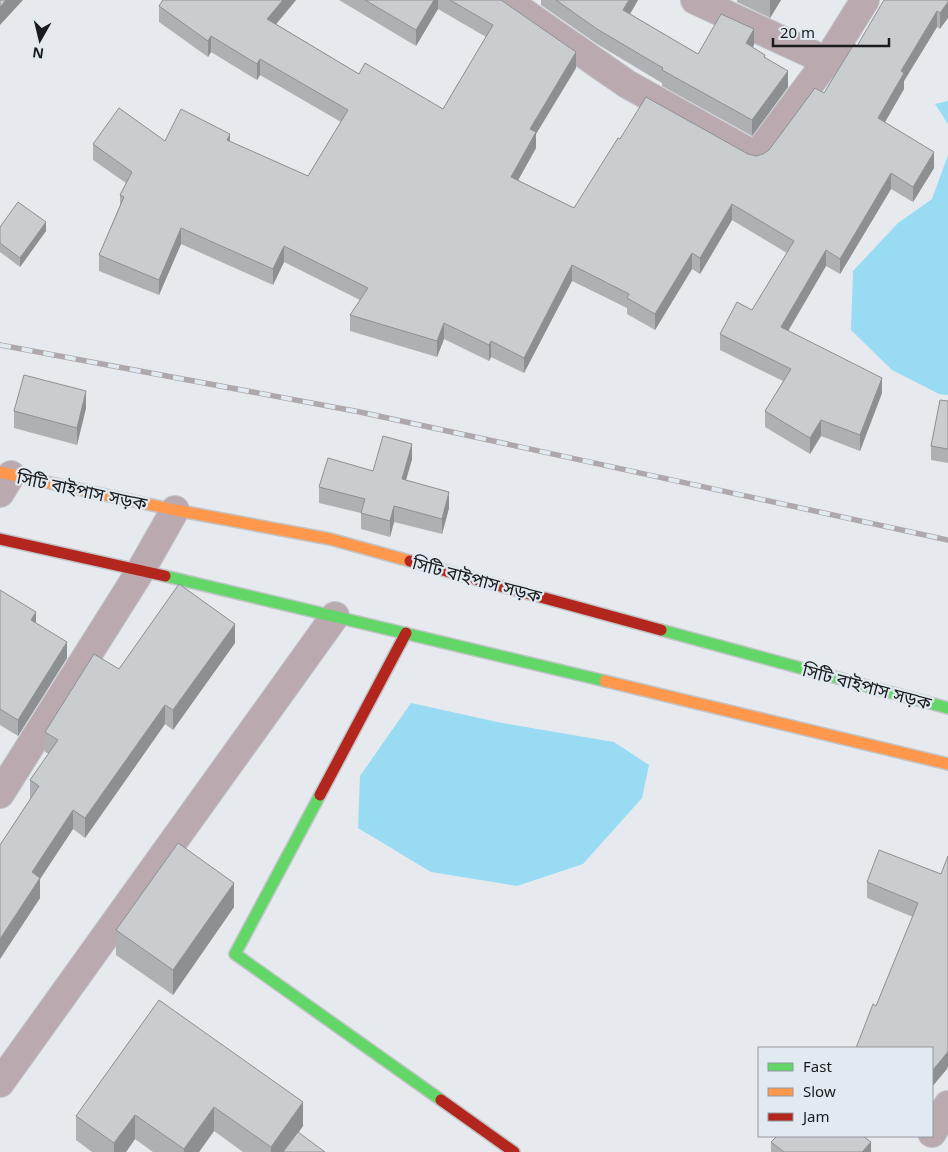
<svg xmlns="http://www.w3.org/2000/svg" width="948" height="1152" viewBox="0 0 948 1152" font-family="'Noto Sans','Noto Sans Bengali',sans-serif">
<rect width="100%" height="100%" fill="#e6eaee"/>
<path fill="#99dbf3" d="M948 101V124L935 104Z
M948 155V395L939 394 892 370 851 330 853 271 898 223 932 199Z
M411 703 502 723 614 742 649 765 642 798 583 864 517 886 431 872 358 828 360 776Z"/>
<g fill="none" stroke-linecap="round" stroke-linejoin="round">
<g stroke="#c2c5c8" stroke-width="30">
<path id="street" d="M506 0 627 84 756 156 827 61
M695 0 827 61 865 0
M0 493 11 475
M0 794 141 570 175 510
M0 1083 335 616
M932 1133 948 1105"/>
</g>
<g stroke="#c2c5c8" stroke-width="14">
<path id="fast" d="M165 576 605 681
M661 630 948 708
M320 795 235 954 441 1100"/>
</g>
<g stroke="#c2c5c8" stroke-width="14">
<path id="slow" d="M0 472 175 510 330 539 410 561
M605 681 948 764"/>
</g>
<g stroke="#c2c5c8" stroke-width="14">
<path id="jam" d="M0 539 165 576
M410 561 661 630
M320 795 406 633
M441 1100 514 1152"/>
</g>
<use href="#street" stroke="#baaaaf" stroke-width="28"/>
<use href="#fast" stroke="#63d668" stroke-width="11"/>
<use href="#slow" stroke="#ff974d" stroke-width="11"/>
<use href="#jam" stroke="#b3261e" stroke-width="11"/>
<g stroke="#aea7ab" stroke-width="5.5">
<path id="rail" d="M0 345 360 412 948 540"/>
</g>
<use href="#rail" stroke="#e2eaf1" stroke-width="4" stroke-dasharray="11" stroke-linecap="butt"/>
</g>
<path fill="#aeb0b3" d="M163 0H296L276 24 359 74 443 109 486 37 438 9 416 46 339 0H501L576 68 536 134V148L518 180 574 208 620 139 748 154 756 156 763 154 824 93 857 46 948 0 940 29 937 27 904 81V89L885 122 934 168 913 202 891 189 840 274 826 266 788 331 882 393 860 451 821 436 810 454 765 427V411L783 381 720 350V334L752 310 787 253 732 220 700 274 692 269 655 330 627 314V308L572 281 524 373 491 357 489 361 444 339 437 357 350 331V315L360 300 284 262 273 285 181 244 159 295 99 271V255L120 205V195L126 183 93 160V144L165 141 230 142 308 176 341 122 260 75 257 80 211 52 208 57 159 22V6Z
M541 0H638L630 14 698 54 754 45 752 48 765 57 788 87 752 136 662 86V83L597 44 541 5Z
M737 0H781L770 18 737 2Z
M0 227 46 231 20 267 0 252Z
M948 401V463L931 460V446Z
M86 408 77 445 14 428V411Z
M412 459 406 480 449 508 442 534 394 522 390 537 361 529V513L319 503V487Z
M0 590 36 623 67 658 18 736 0 725Z
M235 643 173 730 165 724 85 838 73 829 40 879V898L0 959V845L30 799V780L49 754 45 752V732L119 669Z
M941 874 947 1069 876 1006 913 917 867 898V882Z
M234 907 173 995 116 955V930Z
M159 1000 303 1126 298 1133 325 1152H243L214 1131 199 1152H153L135 1139 126 1152H92L76 1140V1116Z
M771 1142 871 1152H771Z"/>
<path fill="#8d9092" d="M6 0H23L0 25V7Z
M283 0H296L267 35V19Z
M434 0H438V9L416 46V30Z
M629 0H638L623 26V10Z
M770 0H781L770 18Z
M948 2V18L940 29V13Z
M937 11V27L904 81V89L878 134V118L901 71Z
M754 29V45L746 59V43Z
M211 36V52L208 57V41Z
M576 52V68L536 134V148L511 193V177L530 129Z
M260 59V75L257 80V64Z
M788 71V87L752 136V120Z
M230 134V150L227 140Z
M934 152V168L913 202V187Z
M891 173V189L840 274V259Z
M732 204V220L700 274V258Z
M46 222V231L20 267V258Z
M181 228V244L159 295V280Z
M284 246V262L273 285V269Z
M826 250V266L781 343V327Z
M692 253V269L655 330V314Z
M572 265V281L524 373V358Z
M444 323V339L437 357V341Z
M491 341V357L489 361V345Z
M882 378V393L860 451V435Z
M86 391V408L77 445V428Z
M821 420V436L810 454V438Z
M412 444V459L402 494V479Z
M449 492V508L442 534V519Z
M394 506V522L390 537V521Z
M36 612V628L31 620Z
M235 624V643L173 730V710Z
M67 642V658L18 736V720Z
M165 705V724L85 838V818Z
M73 810V829L40 879V898L0 959V939L32 872Z
M234 883V907L173 995V970Z
M948 1050V1066L947 1069 932 1087V1071Z
M303 1102V1126L285 1152H271V1147Z
M214 1107V1131L199 1152H184V1149Z
M135 1115V1139L126 1152H114V1143Z
M871 1142V1152H862Z"/>
<path fill="#cacdd0" stroke="#8d9092" d="M0 0H6L0 7Z
M163 0H283L267 19 359 74 365 63 443 109 493 25 450 0H501L576 52 530 129 536 132 511 177 574 208 618 138 620 139 646 97 748 154 756 156 763 154 769 150 815 88 824 93 854 44 857 46 884 0H948V2L940 13 937 11 901 71 904 73 878 118 934 152 913 187 891 173 840 259 826 250 781 327 882 378 860 435 821 420 810 438 765 411 791 369 720 334 737 302 752 310 794 241 732 204 700 258 692 253 655 314 627 298 629 294 572 265 524 358 491 341 489 345 444 323 437 341 350 315 368 288 284 246 273 269 181 228 159 280 99 255 124 197 120 195 132 172 93 144 119 108 165 141 181 109 230 134 227 140 308 176 348 110 260 59 257 64 211 36 208 41 159 6Z
M365 0H434L416 30Z
M556 0H629L623 10 698 54 721 14 754 29 746 43 765 55 764 57 788 71 752 120 662 70 663 68 597 29Z
M18 202 46 222 20 258 0 243V227Z
M24 375 86 391 77 428 14 411Z
M940 400 948 401V449L931 446Z
M383 436 412 444 402 479 449 492 442 519 394 506 390 521 361 513 365 499 319 487 328 458 373 471Z
M179 584 235 624 173 710 165 705 85 818 73 810 32 872 40 878 0 939V845L39 786 30 780 58 740 45 732 94 654 119 669Z
M0 590 36 612 31 620 67 642 18 720 0 709Z
M178 843 234 883 173 970 116 930Z
M879 850 941 874 948 856V1050L947 1053 932 1071V1048H856L873 1004 876 1006 918 903 867 882Z
M159 1000 303 1102 271 1147 214 1107 184 1149 135 1115 114 1143 76 1116Z
M298 1132 325 1152H283Z
M777 1136H863L871 1142 862 1152H784L771 1142Z"/>
<g text-anchor="middle" dominant-baseline="central" stroke-width="4.5" stroke-linejoin="round" paint-order="stroke">
<g font-size="18" fill="#191b1e" stroke="#e2eaf1">
<text transform="translate(82 490) rotate(12)">সিটি বাইপাস সড়ক</text>
<text transform="translate(477 579) rotate(15)">সিটি বাইপাস সড়ক</text>
<text transform="translate(867 686) rotate(15)">সিটি বাইপাস সড়ক</text>
</g>
</g>
<rect x="758" y="1047" width="175" height="90" fill="#e2eaf1" stroke="#92979d"/>
<rect x="768" y="1063" width="25" height="8" fill="#63d668" stroke="#92979d"/>
<text x="803" y="1072" font-size="15" fill="#191b1e">Fast</text>
<rect x="768" y="1088" width="25" height="8" fill="#ff974d" stroke="#92979d"/>
<text x="803" y="1097" font-size="15" fill="#191b1e">Slow</text>
<rect x="768" y="1113" width="25" height="8" fill="#b3261e" stroke="#92979d"/>
<text x="803" y="1122" font-size="15" fill="#191b1e">Jam</text>
<g transform="translate(40 40) rotate(188)" stroke="#e2eaf1" stroke-width="4" paint-order="stroke">
<path d="M0-4L9 19L0 12L-9 19Z" fill="#191b1e"/>
<text y="-8" font-size="14" font-weight="bold" text-anchor="middle" fill="#191b1e">N</text>
</g>
<path d="M773 38v8h116v-8" fill="none" stroke="#191b1e" stroke-width="2.5"/>
<text x="780" y="38" font-size="15" fill="#191b1e" stroke="#e2eaf1" stroke-width="4" paint-order="stroke">20 m</text>
</svg>
